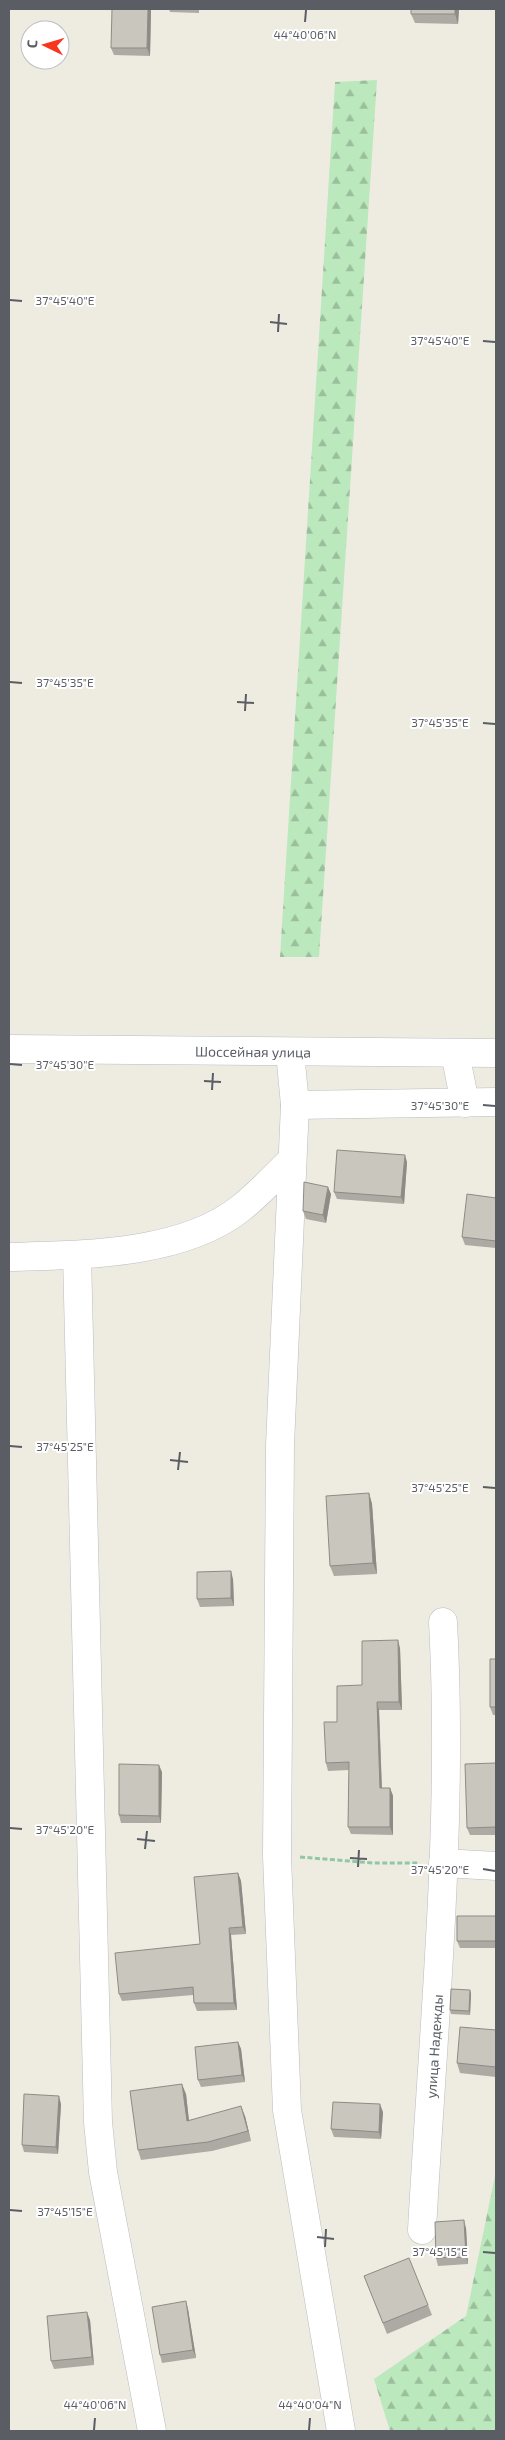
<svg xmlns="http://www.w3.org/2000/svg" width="505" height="2440" viewBox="0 0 505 2440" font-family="'Exo 2',sans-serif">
<defs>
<pattern id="forest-firs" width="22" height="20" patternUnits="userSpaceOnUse" patternTransform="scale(1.25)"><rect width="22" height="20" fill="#bbe8bc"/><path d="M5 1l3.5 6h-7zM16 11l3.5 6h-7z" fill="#9bbf9c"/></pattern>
</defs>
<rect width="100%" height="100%" fill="#eeece1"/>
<path fill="url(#forest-firs)" d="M377 80 319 957H280L335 82Z
M496 2171V2431H390L374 2379 466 2316Z"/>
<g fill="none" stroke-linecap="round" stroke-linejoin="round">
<g stroke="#b9bcc2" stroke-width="29">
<g id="minor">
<path id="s1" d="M9 1049 496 1053"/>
<path d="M290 1052 295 1105 280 1445 277 1856 287 2110 341 2431"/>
<path d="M455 1053 465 1103"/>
<path d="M295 1105 496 1102"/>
<path d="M77 1255 98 2122 103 2172 152 2431"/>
<path d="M9 1257C81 1255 183 1255 241 1208 259 1194 275 1176 292 1160"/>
<path d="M443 1863 496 1866"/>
<path id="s2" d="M422 2230C433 2028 454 1824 443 1622"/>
</g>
</g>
<path stroke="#92c7a3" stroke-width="3" stroke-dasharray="5 2.5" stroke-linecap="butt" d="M300 1857 373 1863H419"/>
<use href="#minor" stroke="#fff" stroke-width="28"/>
</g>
<path fill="#adaaa3" d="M169 9H199V13L170 12Z
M459 9 458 24 415 23 411 14Z
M151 10 150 56 114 55 111 48Z
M407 1162 404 1204 337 1199 334 1192Z
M331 1194 326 1223 306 1219 303 1211Z
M496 1198V1248L465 1245 462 1237Z
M369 1493 372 1504 377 1574 334 1576 330 1566Z
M233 1579 234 1606 200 1607 197 1599Z
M400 1648 402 1710H379L382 1788H390L393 1796V1835L351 1834 348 1827 349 1770 328 1771 326 1763 362 1685Z
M496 1659V1715H493L490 1707Z
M496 1763V1835H470L467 1828Z
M162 1772 161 1823H121L119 1815Z
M238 1873 241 1881 246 1934 231 1935 237 2010 197 2011 194 2003 193 1995 122 2001 119 1994 200 1944Z
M496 1916V1948H460L457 1941Z
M470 1990 471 1994 470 2015 451 2014 450 2010Z
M496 2030V2077L460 2073 457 2063Z
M238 2042 241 2049 245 2082 201 2087 198 2080Z
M186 2094 189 2120 245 2116 251 2141 212 2151 141 2160 138 2150Z
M61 2104 58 2154 24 2152 22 2145Z
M383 2112 381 2139 334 2137 331 2129Z
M466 2228 468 2264 438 2266 436 2258Z
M364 2276 428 2305 432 2315 387 2334Z
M188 2309 196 2358 162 2363 160 2355Z
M90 2320 94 2365 54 2369 51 2361Z"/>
<path fill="#8d8b85" d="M148 9H150L151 10 150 56 147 48Z
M455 9H459L458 24 455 14Z
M405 1155 407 1162 404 1204 401 1197Z
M328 1187 331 1194 326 1223 323 1215Z
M369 1493 372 1504 377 1574 373 1563Z
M231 1571 233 1579 234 1606 231 1598Z
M398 1640 400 1648 402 1710 399 1702Z
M377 1702 379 1710 382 1795 380 1788Z
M159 1765 162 1772 161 1823 159 1816Z
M390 1788 393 1796V1835L390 1827Z
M238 1873 241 1881 246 1934 243 1927Z
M229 1928 231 1935 237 2010 234 2003Z
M470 1990 471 1994 470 2015 469 2011Z
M238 2042 241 2049 245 2082 242 2075Z
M182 2084 186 2094 190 2131 187 2121Z
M59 2096 61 2104 58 2154 56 2147Z
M380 2104 383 2112 381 2139 379 2132Z
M241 2106 245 2116 251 2141 248 2131Z
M464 2220 466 2228 468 2264 466 2257Z
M186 2301 188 2309 196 2358 193 2350Z
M87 2312 90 2320 94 2365 92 2357Z"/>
<path fill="#c9c6be" stroke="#8d8b85" d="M112 9H148L147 48H111Z
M411 9H455V14H411Z
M337 1150 405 1155 401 1197 334 1192Z
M304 1182 328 1187 323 1215 303 1211Z
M467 1194 496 1198V1241L462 1237Z
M369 1493 373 1563 330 1566 326 1496Z
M231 1571V1598L197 1599V1572Z
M398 1640 399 1702H377L380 1788H390V1827H348L349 1762 326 1763 324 1722H337V1686L362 1685V1641Z
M490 1659H496V1707H490Z
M496 1763V1827L467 1828 465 1764Z
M119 1764 159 1765V1816L119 1815Z
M238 1873 243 1927 229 1928 234 2003H194L193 1987 119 1994 115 1953 200 1944 194 1877Z
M457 1916H496V1941H457Z
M451 1989 470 1990 469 2011 450 2010Z
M460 2027 496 2030V2067L457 2063Z
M238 2042 242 2075 198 2080 195 2047Z
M182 2084 187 2121 241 2106 248 2131 208 2142 138 2150 130 2091Z
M24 2094 59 2096 56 2147 22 2145Z
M333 2102 380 2104 379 2132 331 2129Z
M464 2220 466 2257 436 2258 435 2222Z
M409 2258 428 2305 383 2323 364 2276Z
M186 2301 193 2350 160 2355 152 2307Z
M87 2312 92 2357 51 2361 47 2316Z"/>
<path fill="none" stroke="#5a5e64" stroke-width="2" d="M305 22 306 10M10 300 22 301M270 322 287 324M278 332 279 314M483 341 495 342M10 682 22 683M237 702 254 703M245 711 246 694M483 723 495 724M10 1064 22 1065M204 1081 221 1082M212 1090 213 1073M483 1105 495 1106M10 1446 22 1447M170 1460 188 1462M178 1470 180 1452M483 1487 495 1488M10 1828 22 1829M137 1839 155 1841M145 1849 147 1831M350 1858 367 1859M358 1867 359 1850M483 1869 495 1871M10 2210 22 2211M317 2237 334 2239M325 2247 326 2229M483 2252 495 2253M94 2430 95 2418M309 2430 310 2418"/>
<g text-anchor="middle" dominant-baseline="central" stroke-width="4" stroke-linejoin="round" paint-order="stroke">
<g font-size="14" fill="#5a5e64" stroke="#fff">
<text stroke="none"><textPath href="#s1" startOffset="244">Шоссейная улица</textPath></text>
<text stroke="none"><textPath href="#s2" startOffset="184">улица Надежды</textPath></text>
</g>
</g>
<g font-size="12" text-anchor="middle" fill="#5a5e64" stroke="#fff" stroke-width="4" stroke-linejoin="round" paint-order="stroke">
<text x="305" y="39">44°40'06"N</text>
<text x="65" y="305">37°45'40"E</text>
<text x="440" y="345">37°45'40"E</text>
<text x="65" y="687">37°45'35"E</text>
<text x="440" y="727">37°45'35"E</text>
<text x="65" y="1069">37°45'30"E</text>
<text x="440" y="1110">37°45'30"E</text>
<text x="65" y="1451">37°45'25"E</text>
<text x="440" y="1492">37°45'25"E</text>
<text x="65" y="1834">37°45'20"E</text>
<text x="440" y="1874">37°45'20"E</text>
<text x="65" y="2216">37°45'15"E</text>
<text x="440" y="2256">37°45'15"E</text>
<text x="95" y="2409">44°40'06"N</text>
<text x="310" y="2409">44°40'04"N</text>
</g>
<rect width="505" height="2440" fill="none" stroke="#5a5e64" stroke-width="20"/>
<g transform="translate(45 45) rotate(275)"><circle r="24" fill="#ffffff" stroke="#bdbfc1"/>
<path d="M0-4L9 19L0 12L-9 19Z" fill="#f8361e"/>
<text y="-8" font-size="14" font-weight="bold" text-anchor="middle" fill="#5a5e64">С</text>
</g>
</svg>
